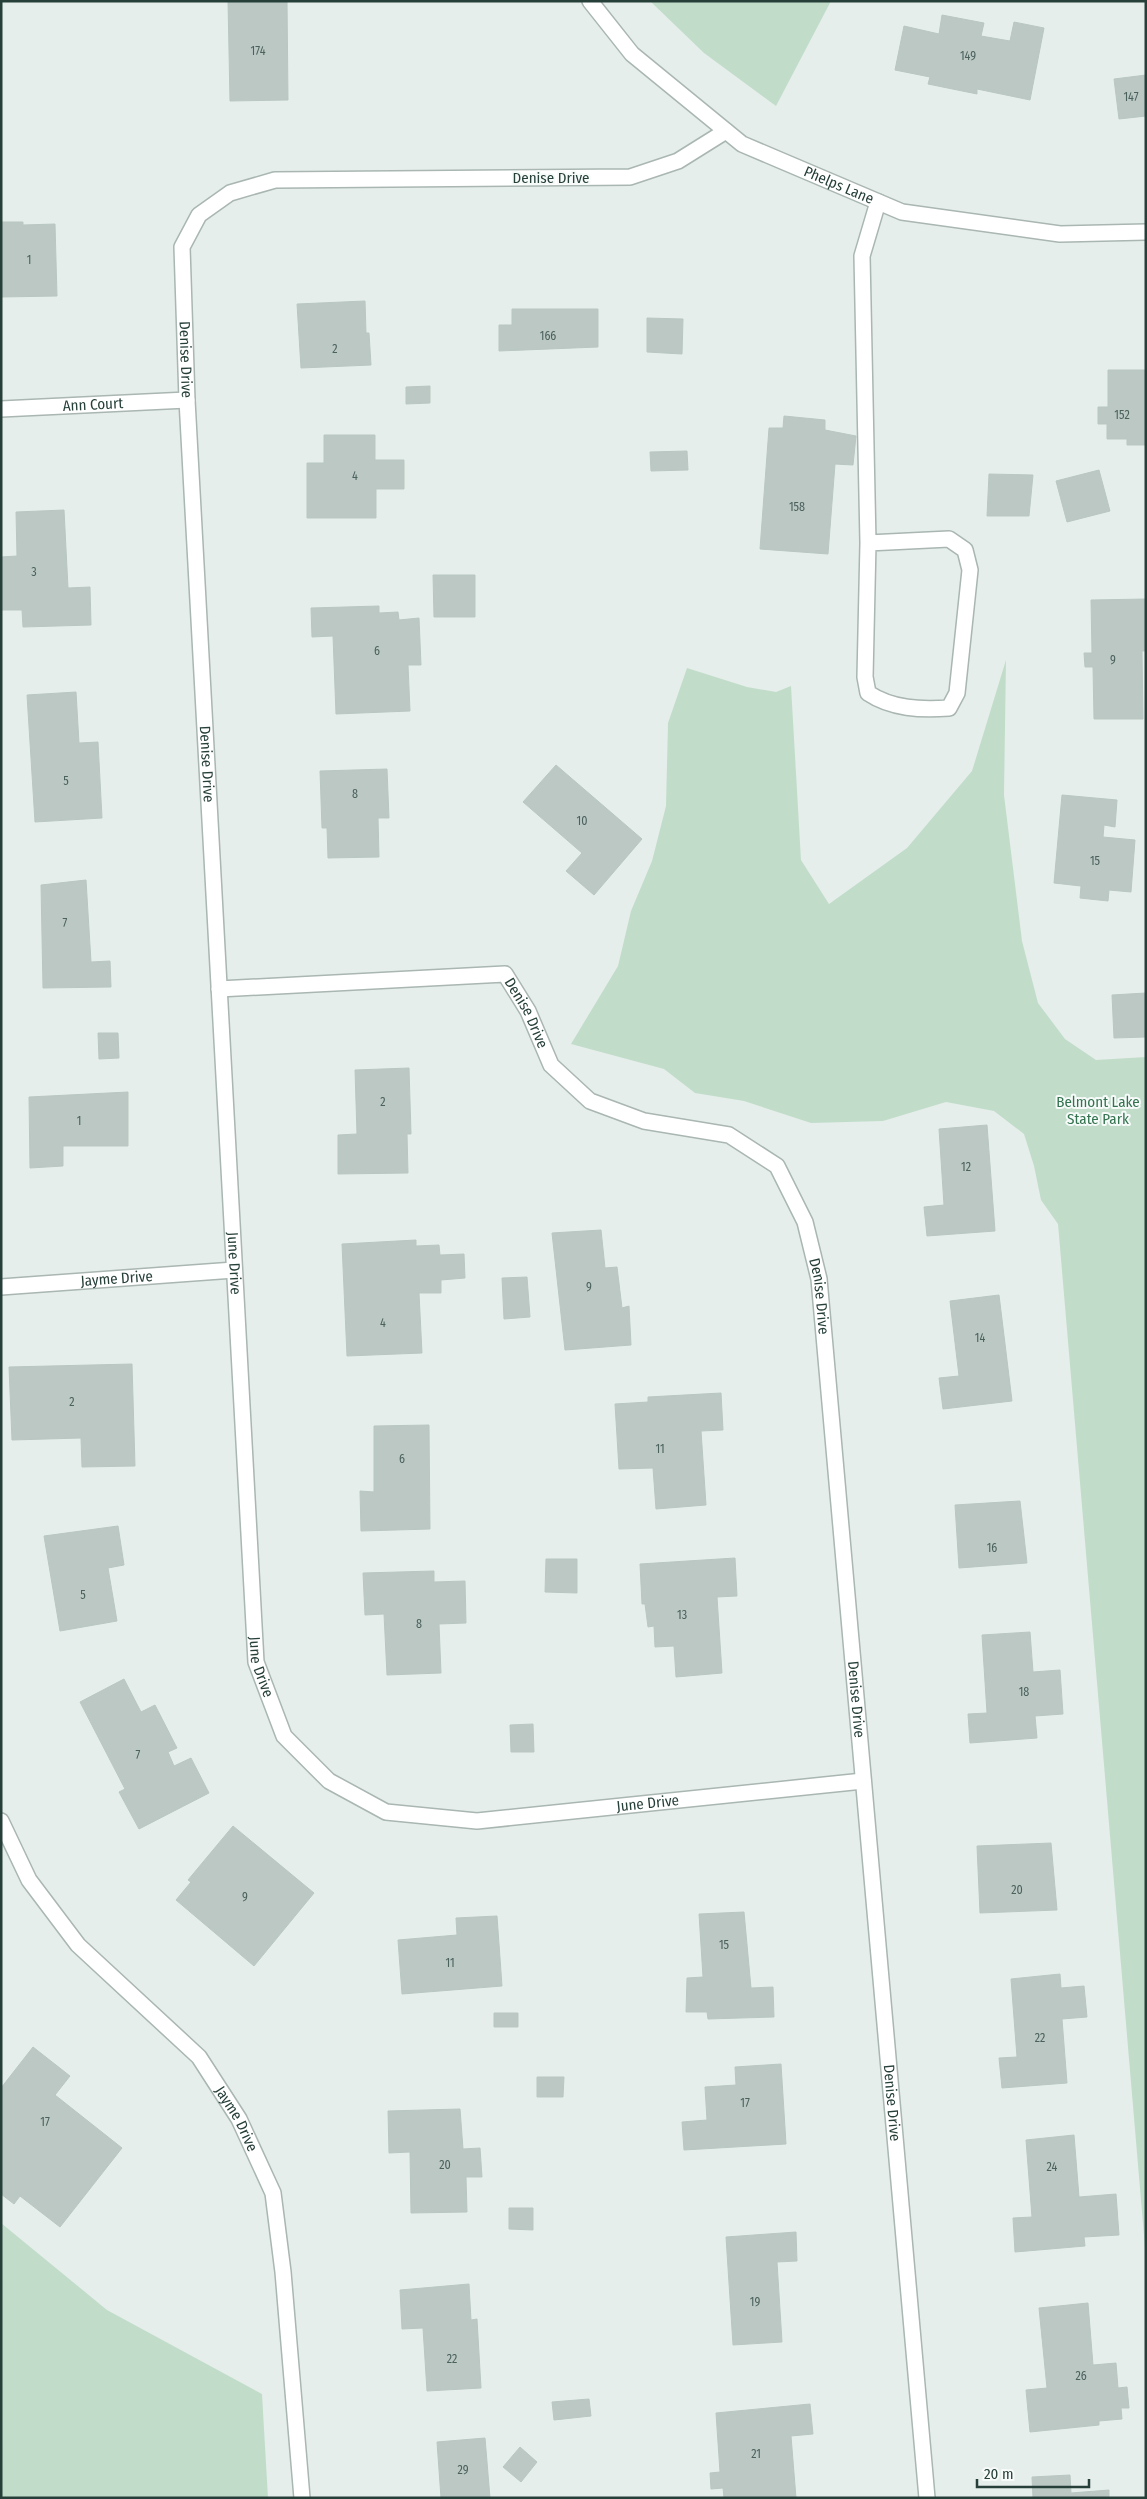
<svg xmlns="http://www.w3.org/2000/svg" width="1147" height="2499" viewBox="0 0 1147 2499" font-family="'Fira Sans Condensed',sans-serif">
<rect width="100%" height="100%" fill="#e6eeeb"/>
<path fill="#c1ddca" d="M650 1H831L776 106 704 53Z
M1006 660 1004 795 1022 941 1038 1003 1065 1039 1096 1060 1146 1057V2259L1058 1224 1041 1200 1034 1166 1024 1134 994 1111 946 1102 883 1121 811 1123 744 1101 695 1093 664 1069 571 1044 618 966 631 911 652 861 666 806 668 723 687 668 747 687 776 692 791 686 801 860 829 904 907 848 972 771Z
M1 2223 107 2310 262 2394 268 2498H1Z"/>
<path fill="#bbc8c4" stroke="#b9c7c2" d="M228 1H287L288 100 230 101Z
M942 15 984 23 981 36 1010 41 1014 22 1044 28 1030 100 977 89V94L928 84 930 77 895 70 904 26 939 34Z
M1146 75V116L1119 119 1114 79Z
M1 222H23V225L55 224 57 296 1 297Z
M365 301 366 333H369L371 365 301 368 297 304Z
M512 309H598V347L499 351V325H512Z
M647 318 683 319 682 354 647 352Z
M1108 370H1146V445H1127V439H1107V424H1098V407H1108Z
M430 386V403L406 404V387Z
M784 416 825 420V430L856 436 853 465 835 464 828 554 760 549 769 428H783Z
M324 435H375V460H404V489H376V518H307V463H324Z
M687 451 688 470 651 471 650 452Z
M1099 470 1110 511 1067 522 1056 481Z
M989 474 1033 475 1029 516H987Z
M64 510 68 588 90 587 91 625 23 627 22 610H1V557L17 556 16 512Z
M433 575H475V617H434Z
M1146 599V651H1142L1143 719H1094L1093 667H1085L1084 653H1092L1091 600Z
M379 606V613L398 612 399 620 419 618 421 665H408L410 711 336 714 333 636 312 637 311 608Z
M76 692 79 743 98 742 102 818 35 822 27 695Z
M556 765 642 839 594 895 566 871 582 853 523 802Z
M387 769 389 818H378L379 857 328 858 327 828H322L320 771Z
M1062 795 1117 800 1115 827 1104 825 1103 837 1135 840 1131 892 1109 890 1108 901 1080 898 1081 886 1054 883Z
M86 880 91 962 110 961 111 987 43 988 41 885Z
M1146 993V1037L1114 1038 1112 995Z
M98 1033H118L119 1058 99 1059Z
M409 1068 411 1134H407L408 1173 338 1174V1135L357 1134 355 1070Z
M128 1092V1146H63V1166L30 1168 29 1097Z
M987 1125 995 1231 927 1236 924 1207 944 1205 939 1129Z
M601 1230 605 1268 617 1267 622 1308 629 1306 631 1345 565 1350 552 1233Z
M416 1240V1246L439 1245 440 1255 464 1254 465 1278 441 1280V1293H419L422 1353 347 1356 342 1244Z
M527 1277 530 1317 504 1319 502 1278Z
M999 1295 1012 1401 943 1409 939 1378 959 1376 950 1301Z
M132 1364 135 1466 82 1467 81 1438 12 1440 9 1367Z
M721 1393 723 1430 701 1431 706 1505 656 1509 653 1468 619 1469 615 1404 648 1402V1397Z
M429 1425 430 1529 361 1531 360 1491 374 1492V1426Z
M1020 1501 1027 1563 959 1568 955 1505Z
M118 1526 124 1565 108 1568 117 1621 60 1631 44 1536Z
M735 1558 737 1596 717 1597 722 1673 676 1677 674 1646 655 1647 654 1626 648 1627 645 1604H642L640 1564Z
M546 1559H577V1593L545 1592Z
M434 1571V1582L465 1581 466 1623 439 1624 441 1673 387 1675 384 1614 365 1615 363 1573Z
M1030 1632 1033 1672 1060 1670 1063 1714 1035 1716 1037 1738 970 1743 968 1714 987 1713 982 1635Z
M124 1679 141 1712 155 1705 177 1748 168 1752 174 1766 191 1758 209 1793 139 1829 119 1792 125 1789 80 1702Z
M533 1724 534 1752H511L510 1725Z
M233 1826 314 1893 254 1966 176 1900 191 1882 188 1880Z
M1051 1843 1057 1910 980 1913 977 1846Z
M744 1912 751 1988 773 1987 774 2017 708 2019 707 2012H686L687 1978 703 1977 699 1914Z
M497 1916 502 1986 402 1994 398 1940 457 1935 456 1918Z
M1060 1974 1061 1988 1084 1986 1087 2017 1062 2019 1067 2083 1002 2088 999 2058 1017 2057 1011 1979Z
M494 2013H518V2027H494Z
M33 2047 70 2076 55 2095 122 2148 60 2227 20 2196 14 2204 1 2194V2088Z
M781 2064 786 2144 684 2150 682 2122 707 2120 705 2087 736 2085 735 2067Z
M537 2077H564L563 2097H537Z
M460 2109 463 2149 480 2148 482 2177H466L467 2212 411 2213 410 2152 389 2153 388 2111Z
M1074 2135 1079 2197 1116 2194 1119 2235 1084 2237 1085 2246 1015 2252 1013 2218 1032 2217 1026 2140Z
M509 2208H533V2230L509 2229Z
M796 2232 797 2261 777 2262 782 2342 733 2345 726 2237Z
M469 2284 471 2320 477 2319 481 2388 427 2391 423 2328 402 2329 400 2290Z
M1088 2303 1093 2365 1116 2363 1118 2388 1127 2387 1129 2408H1121L1122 2419 1099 2421V2425L1030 2432 1026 2390 1047 2388 1039 2308Z
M589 2399 591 2416 554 2420 552 2402Z
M810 2404 813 2434 791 2436 796 2498H724L723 2488 711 2489 710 2473 720 2472 716 2413Z
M485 2438 490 2498H441L437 2442Z
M520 2447 537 2462 521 2482 503 2467Z
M1070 2475 1071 2493 1109 2490V2498H1033L1032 2477Z"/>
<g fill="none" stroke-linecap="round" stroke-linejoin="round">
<g stroke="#a9b6b2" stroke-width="18">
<g id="minor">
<path id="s1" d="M590 1 632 54 742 144 902 212 1060 234 1146 232"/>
<path id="s2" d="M726 131 678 161 630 177 275 180 230 193 199 215 182 247 187 400 256 1662 284 1736 329 1781 386 1812 477 1821 863 1781"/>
<path id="s3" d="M1 409 187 400"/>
<path d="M868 543 949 539 965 550 970 570 957 693 949 708C921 710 892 709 868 693L865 677 868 543 862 256 878 202"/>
<path id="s4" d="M219 989 505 974 528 1011 551 1065 590 1101 644 1121 729 1135 777 1166 805 1222 819 1279 927 2498"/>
<path id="s5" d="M1 1287 234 1270"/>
<path id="s6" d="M1 1821 29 1880 78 1945 199 2057 239 2119 273 2193 283 2272 302 2498"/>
</g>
</g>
<use href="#minor" stroke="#fff" stroke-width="15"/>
</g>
<g text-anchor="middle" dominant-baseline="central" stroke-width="4" stroke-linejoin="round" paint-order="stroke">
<g font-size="12" fill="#4b615c">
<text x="258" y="51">174</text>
<text x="968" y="56">149</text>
<text x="1131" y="97">147</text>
<text x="29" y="260">1</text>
<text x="548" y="336">166</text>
<text x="335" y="349">2</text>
<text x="1122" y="415">152</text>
<text x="355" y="476">4</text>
<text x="797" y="507">158</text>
<text x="34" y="572">3</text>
<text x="377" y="651">6</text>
<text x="1113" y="660">9</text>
<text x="66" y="781">5</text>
<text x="355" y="794">8</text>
<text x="582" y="821">10</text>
<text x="1095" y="861">15</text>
<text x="65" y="923">7</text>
<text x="383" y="1102">2</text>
<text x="79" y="1121">1</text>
<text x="966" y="1167">12</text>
<text x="589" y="1287">9</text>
<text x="383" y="1323">4</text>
<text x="980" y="1338">14</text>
<text x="72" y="1402">2</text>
<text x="660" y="1449">11</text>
<text x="402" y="1459">6</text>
<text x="992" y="1548">16</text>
<text x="83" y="1595">5</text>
<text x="682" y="1615">13</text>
<text x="419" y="1624">8</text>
<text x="1024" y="1692">18</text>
<text x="138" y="1755">7</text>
<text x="1017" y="1890">20</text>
<text x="245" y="1897">9</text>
<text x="724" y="1945">15</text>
<text x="450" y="1963">11</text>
<text x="1040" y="2038">22</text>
<text x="745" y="2103">17</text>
<text x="45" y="2122">17</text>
<text x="445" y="2165">20</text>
<text x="1052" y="2167">24</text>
<text x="755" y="2302">19</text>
<text x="452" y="2359">22</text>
<text x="1081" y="2376">26</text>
<text x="756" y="2454">21</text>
<text x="463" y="2470">29</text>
</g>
<g font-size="15" fill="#263f39" stroke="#f6faf9">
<text x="551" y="178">Denise Drive</text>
<text stroke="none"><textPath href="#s1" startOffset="315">Phelps Lane</textPath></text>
<text stroke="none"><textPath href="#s2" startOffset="696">Denise Drive</textPath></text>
<text stroke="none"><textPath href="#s3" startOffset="92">Ann Court</textPath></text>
<text stroke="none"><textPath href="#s2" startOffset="1101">Denise Drive</textPath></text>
<text stroke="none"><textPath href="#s4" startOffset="331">Denise Drive</textPath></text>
<text stroke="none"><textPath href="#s2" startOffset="1601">June Drive</textPath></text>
<text stroke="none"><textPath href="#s5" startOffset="116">Jayme Drive</textPath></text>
<text stroke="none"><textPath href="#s4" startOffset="781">Denise Drive</textPath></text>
<text stroke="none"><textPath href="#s2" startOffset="2006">June Drive</textPath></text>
<text stroke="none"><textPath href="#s4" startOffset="1186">Denise Drive</textPath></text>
<text stroke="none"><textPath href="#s2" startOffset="2471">June Drive</textPath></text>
<text stroke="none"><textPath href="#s4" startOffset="1591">Denise Drive</textPath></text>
<text stroke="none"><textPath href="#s6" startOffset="384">Jayme Drive</textPath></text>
</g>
<g font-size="15" fill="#33734f" stroke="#f6faf9">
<text x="1098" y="1102">Belmont Lake<tspan x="1098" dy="17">State Park</tspan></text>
</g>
</g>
<rect width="1147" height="2499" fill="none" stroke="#263f39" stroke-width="5"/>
<path d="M977 2479v8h112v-8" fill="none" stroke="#263f39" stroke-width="2.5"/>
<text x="984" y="2479" font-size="15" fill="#263f39" stroke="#f6faf9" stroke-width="4" paint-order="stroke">20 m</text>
</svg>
